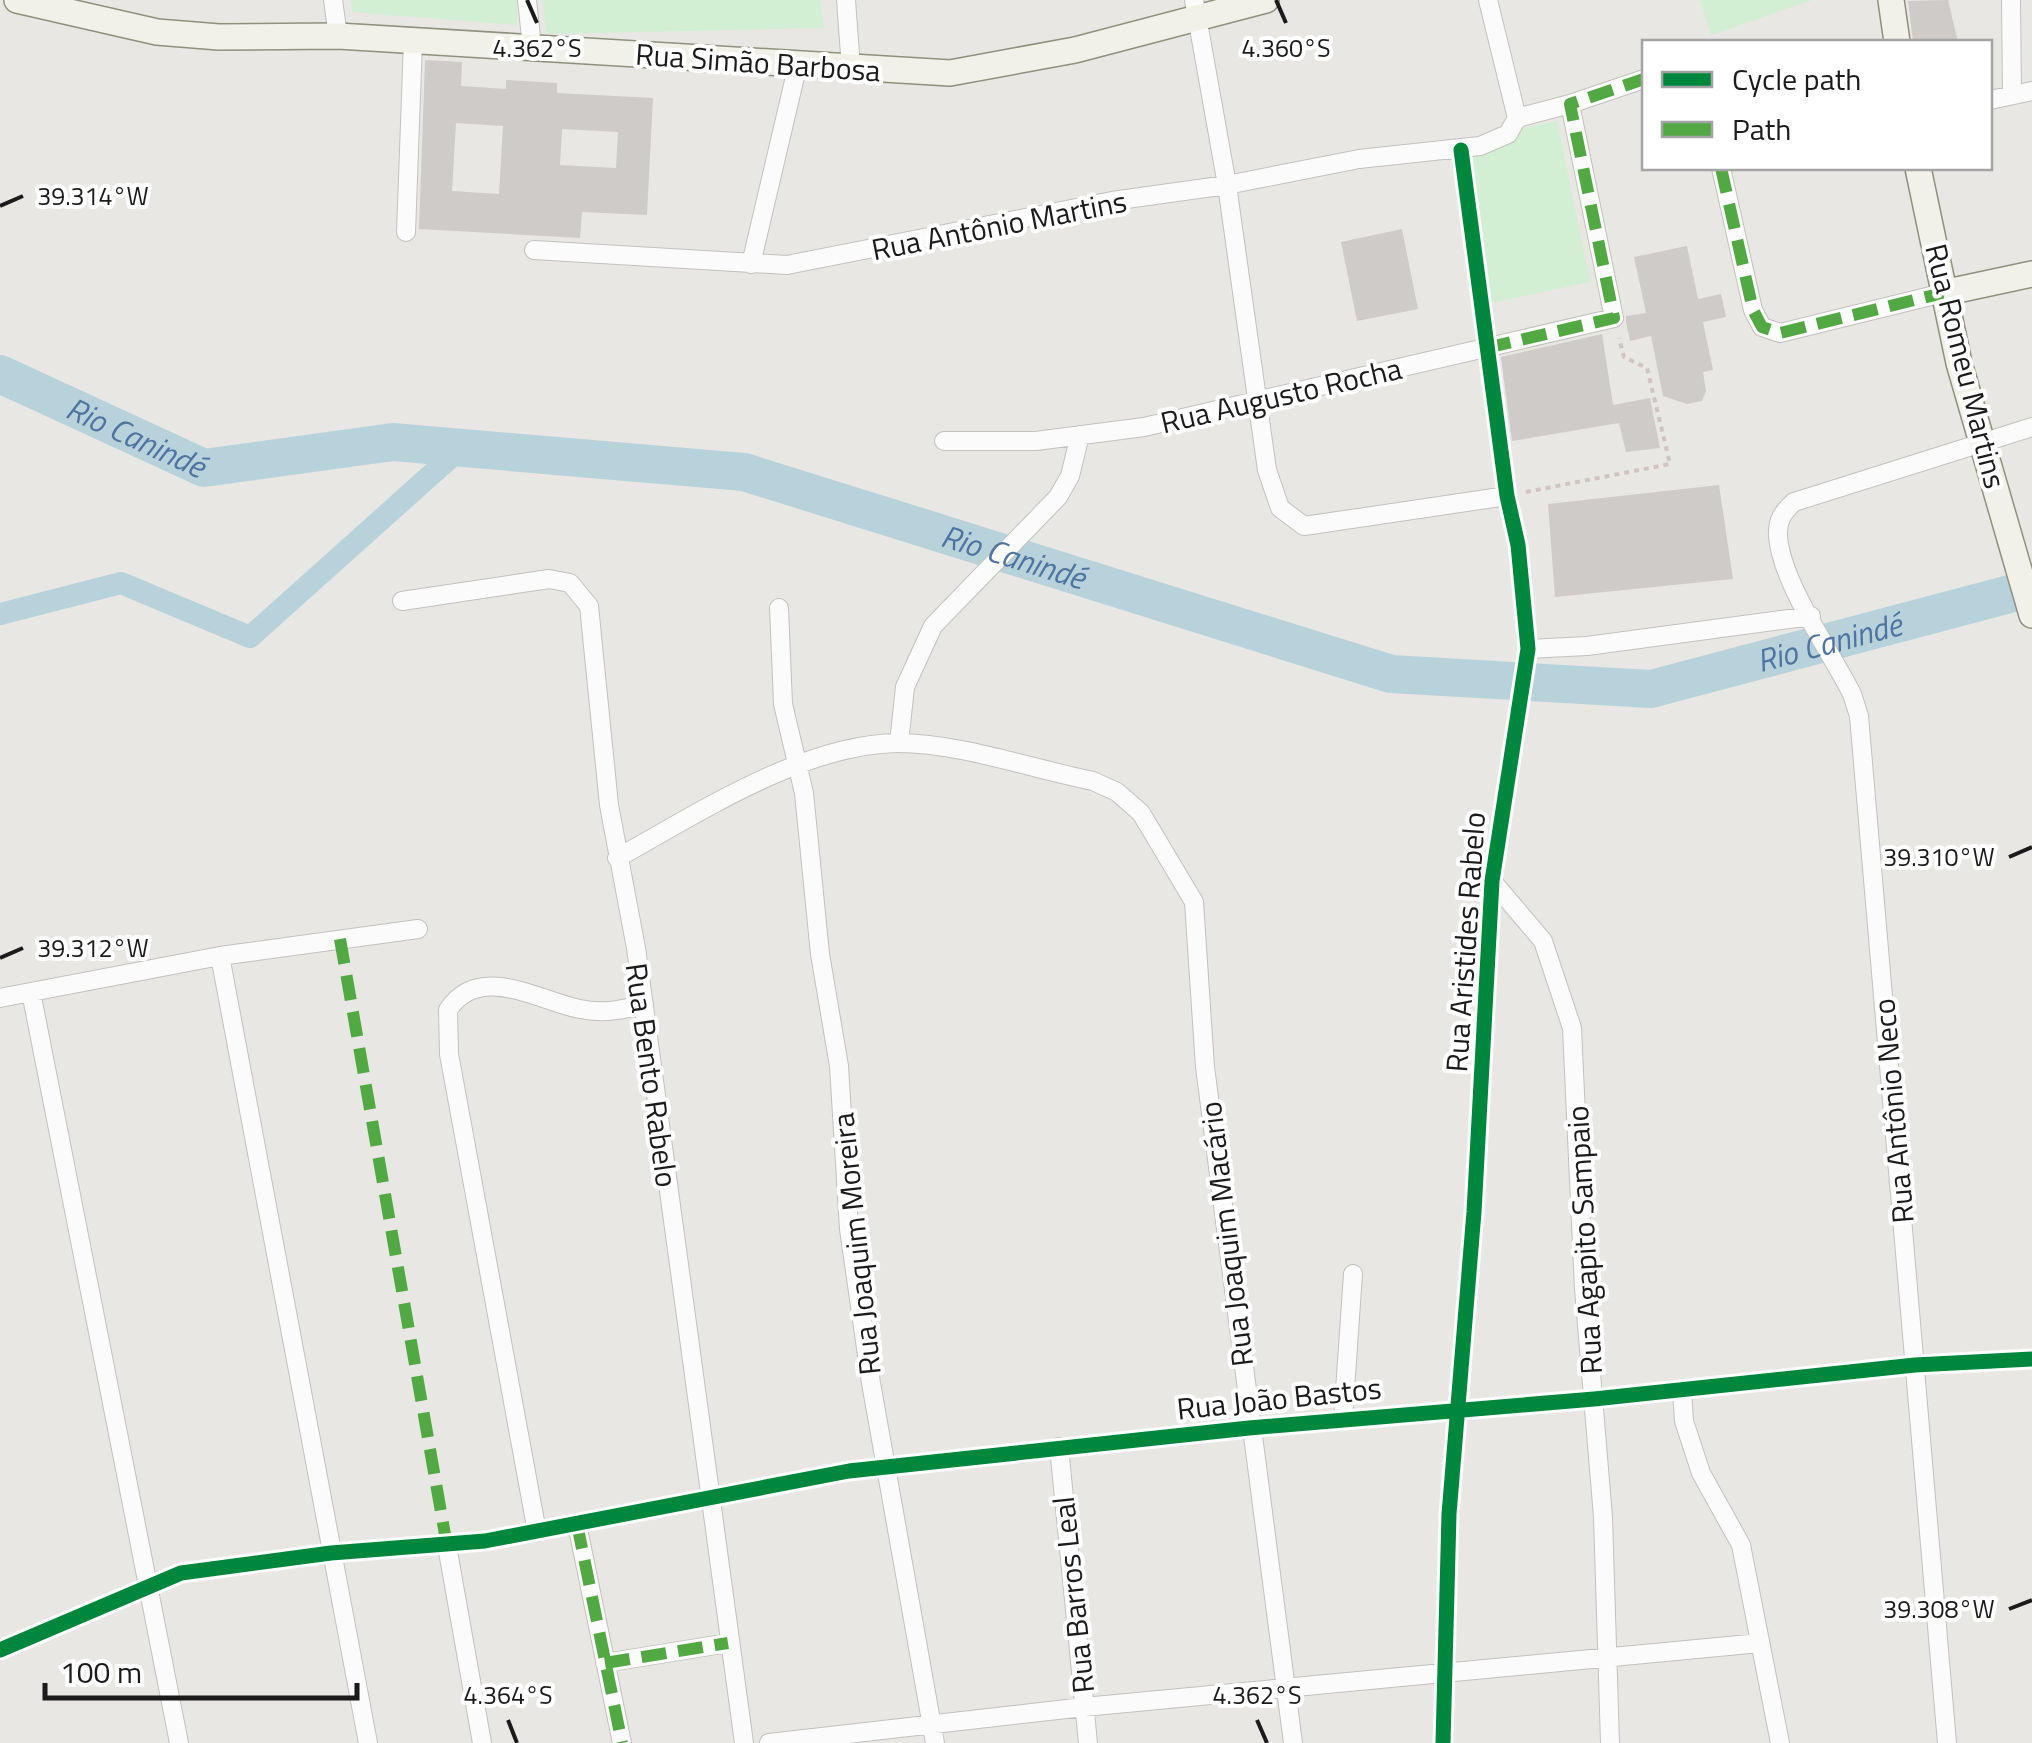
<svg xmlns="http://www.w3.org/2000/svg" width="2032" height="1743" viewBox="0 0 2032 1743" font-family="'Titillium Web',sans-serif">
<rect width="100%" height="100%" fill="#e9e7e3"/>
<path fill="#d2eed3" d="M351 0H517V25L352 12Z
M542 0H820L824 28 547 34Z
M1700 0H1812L1711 35Z
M1557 121 1590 282 1486 304 1453 142Z"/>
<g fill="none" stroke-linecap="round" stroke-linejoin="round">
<path stroke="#b8d2db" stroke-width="22" d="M0 614 121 583 250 637 461 448"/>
<path stroke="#b8d2db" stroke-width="38" id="s1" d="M0 374 204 468 393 442 744 472 1391 674 1651 689 2032 588"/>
</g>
<path fill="#cecbc8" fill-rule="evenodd" d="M1948 0 1958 42H1913L1908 1Z
M425 60 462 62 461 86 506 89V80L557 83V93L653 98 647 215 582 212 580 238 419 229ZM456 123 503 126 499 194 452 191ZM562 129 618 132 616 168 560 165Z
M1402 229 1418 309 1357 321 1341 242Z
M1687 246 1698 299 1721 294 1726 317 1703 322 1713 370 1703 372 1706 391 1702 401 1687 404 1663 396 1651 336 1630 341 1626 322V316L1646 313 1634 257Z
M1602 334 1613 405 1650 398 1660 448 1626 452 1619 423 1512 441 1501 357Z
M1719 485 1733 579 1555 597 1548 504Z"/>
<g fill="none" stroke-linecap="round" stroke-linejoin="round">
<g stroke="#c2c1bf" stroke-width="20">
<path id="street" d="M333 0 338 36
M527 0 532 47
M846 0 851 68
M1194 0 1227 185 1267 470 1280 508 1304 526 1507 496
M1488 0 1517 118
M2011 0 2012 95
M1990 100 2032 91
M1721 168 1753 310 1762 327 1780 333 1943 293
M406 232 413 42
M534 250 787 265 1112 201 1227 185 1359 159 1480 146 1508 134 1517 118 1570 104
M751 264 798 64
M944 441H1036L1144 427 1614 318 1570 104 1644 79
M402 601 549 579 570 583 589 606 609 805 636 948 744 1743
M779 608 783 704 804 793 820 954 839 1066 849 1229 871 1383 935 1743
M1528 649 1587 646 1811 616
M899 743 905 687 933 626 1058 497 1070 476 1080 435
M617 858C699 813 803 744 898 743 959 743 1033 769 1093 781L1117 792 1141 813 1194 902 1205 1067 1293 1743
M1492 881 1543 941 1572 1028 1584 1289 1603 1517 1610 1743
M220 956 368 1743
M31 992 179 1743
M0 998 220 956 418 929
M1682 1390 1684 1421 1701 1473 1741 1545 1780 1743
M1343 1419 1353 1274
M1059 1447 1088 1743
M577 1524 622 1743
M537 1532 449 1054 448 1010C479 962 539 1001 580 1009 603 1014 622 1010 644 1004
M447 1546 482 1743
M0 1650 181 1573 331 1553 485 1541 849 1471 1249 1428 1594 1399 1915 1365 2032 1359
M605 1663 728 1643
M769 1743 1084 1707 1760 1643
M1443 1743 1449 1514 1474 1212 1492 881 1528 649 1518 545 1507 496 1461 150
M1947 1743 1859 716 1852 694C1831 652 1781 582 1778 536 1777 520 1783 512 1794 502L2032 427"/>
</g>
<g stroke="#8f907d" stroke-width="28">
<path id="secondary" d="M17 0 157 32 219 37 338 36 950 73 1075 50 1266 0
M1891 0 1897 42
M1918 168 1959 363 2032 615
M1943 293 2032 274"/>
</g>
<path stroke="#d0c4c2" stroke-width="4" stroke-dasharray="5 5" stroke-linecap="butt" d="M1526 492 1670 464 1647 368 1624 357 1619 338"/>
<use href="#street" stroke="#fcfbfb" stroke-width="18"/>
<use href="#secondary" stroke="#f1f1e9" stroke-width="25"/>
<path stroke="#52a943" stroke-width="12" stroke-dasharray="25 12" stroke-linecap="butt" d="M1721 168 1753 310 1762 327 1780 333 1943 293
M1486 348 1614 318 1570 104 1644 79
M340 939 447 1546
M577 1524 622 1743
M605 1663 728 1643"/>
<g stroke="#fff" stroke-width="21">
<path id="cycleway" d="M0 1650 181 1573 331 1553 485 1541 849 1471 1249 1428 1594 1399 1915 1365 2032 1359
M1443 1743 1449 1514 1474 1212 1492 881 1528 649 1518 545 1507 496 1461 150"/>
</g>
<use href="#cycleway" stroke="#00873e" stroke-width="15"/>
</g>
<path fill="none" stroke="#1b1b1b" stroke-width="4" d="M527 0 537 23M1276 0 1286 23M0 206 23 196M2009 857 2032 847M0 958 23 948M2009 1609 2032 1600M508 1720 517 1743M1257 1720 1267 1743"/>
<g text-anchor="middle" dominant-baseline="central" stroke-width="8" stroke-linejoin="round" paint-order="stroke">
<g font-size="30" fill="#1b1b1b" stroke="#fff">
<text transform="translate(758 62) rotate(4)">Rua Simão Barbosa</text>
<text transform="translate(999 225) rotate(-11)">Rua Antônio Martins</text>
<text transform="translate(1966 366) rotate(76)">Rua Romeu Martins</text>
<text transform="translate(1281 395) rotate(-13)">Rua Augusto Rocha</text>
<text transform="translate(1465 942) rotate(-86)">Rua Aristides Rabelo</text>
<text transform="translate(652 1075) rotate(82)">Rua Bento Rabelo</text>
<text transform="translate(1893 1111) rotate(-95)">Rua Antônio Neco</text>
<text transform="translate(1226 1234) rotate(-97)">Rua Joaquim Macário</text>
<text transform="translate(1584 1240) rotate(-93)">Rua Agapito Sampaio</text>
<text transform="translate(856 1244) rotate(-96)">Rua Joaquim Moreira</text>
<text transform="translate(1279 1398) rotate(-6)">Rua João Bastos</text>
<text transform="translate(1073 1595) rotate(-96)">Rua Barros Leal</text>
</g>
<g font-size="32" font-style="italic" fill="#4f74a2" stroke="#fff">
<text stroke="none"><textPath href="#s1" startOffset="150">Rio Canindé</textPath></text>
<text stroke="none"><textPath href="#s1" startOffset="1050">Rio Canindé</textPath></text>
<text stroke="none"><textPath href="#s1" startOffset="1890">Rio Canindé</textPath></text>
</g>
</g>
<g font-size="25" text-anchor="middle" fill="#1b1b1b" stroke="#fff" stroke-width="8" stroke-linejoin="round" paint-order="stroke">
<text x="537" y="57">4.362°S</text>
<text x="1286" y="57">4.360°S</text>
<text x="93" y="205">39.314°W</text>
<text x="1939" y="866">39.310°W</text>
<text x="93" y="957">39.312°W</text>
<text x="1939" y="1618">39.308°W</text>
<text x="508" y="1704">4.364°S</text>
<text x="1257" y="1704">4.362°S</text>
</g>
<rect x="1642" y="40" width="350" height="130" fill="#ffffff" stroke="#a4a4a4" stroke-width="2.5"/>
<rect x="1662" y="72" width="50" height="15" fill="#00873e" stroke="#a4a4a4" stroke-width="2.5"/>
<text x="1732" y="90" font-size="30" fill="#1b1b1b">Cycle path</text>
<rect x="1662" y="122" width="50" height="15" fill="#52a943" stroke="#a4a4a4" stroke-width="2.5"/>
<text x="1732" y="140" font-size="30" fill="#1b1b1b">Path</text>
<path d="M45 1683v15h312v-15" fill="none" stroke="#1b1b1b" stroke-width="5"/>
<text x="60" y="1683" font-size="30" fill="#1b1b1b" stroke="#ffffff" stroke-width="8" paint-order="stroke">100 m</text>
</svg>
